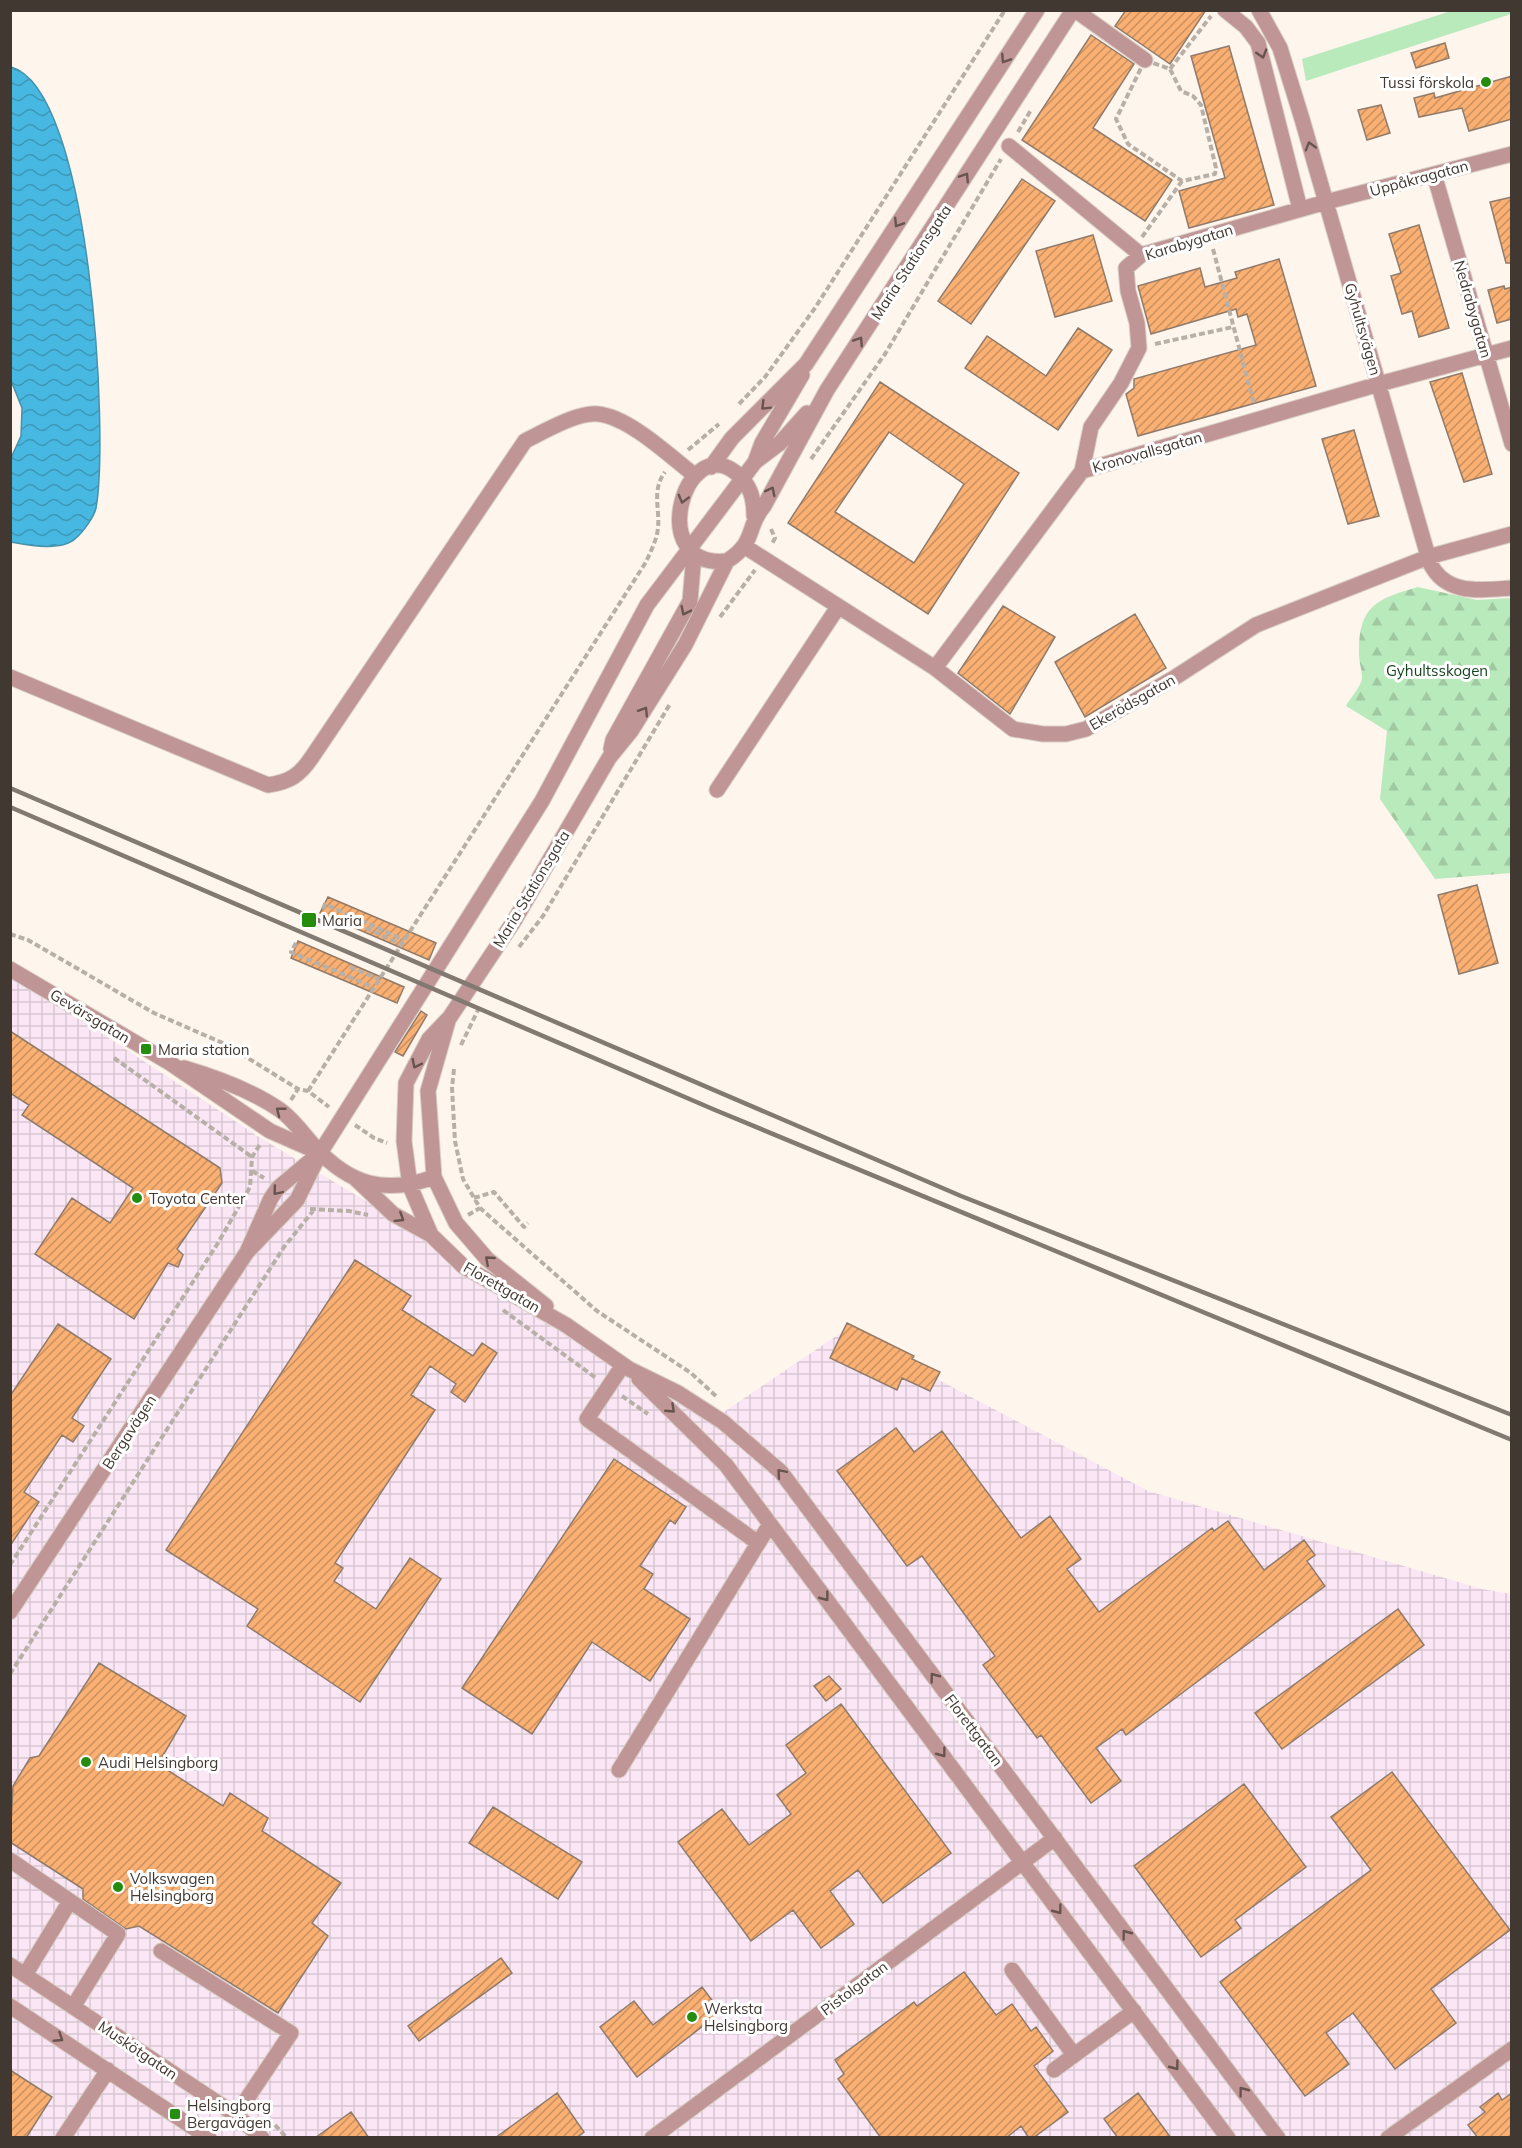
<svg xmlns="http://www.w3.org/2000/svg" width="1522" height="2148" viewBox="0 0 1522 2148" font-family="Mulish,sans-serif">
<defs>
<pattern id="industrial-grid" width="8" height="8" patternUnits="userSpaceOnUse" patternTransform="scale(1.5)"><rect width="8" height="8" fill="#fae6f5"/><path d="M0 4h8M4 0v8" fill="none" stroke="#d8c6d2"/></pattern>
<pattern id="forest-firs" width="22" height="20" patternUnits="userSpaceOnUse" patternTransform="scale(1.5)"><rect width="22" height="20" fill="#b9eabc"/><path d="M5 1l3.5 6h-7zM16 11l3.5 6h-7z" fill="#a0c9a2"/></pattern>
<pattern id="water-waves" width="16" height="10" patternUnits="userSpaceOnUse" patternTransform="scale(1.5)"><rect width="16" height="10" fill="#47b8e1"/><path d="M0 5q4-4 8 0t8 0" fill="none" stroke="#3d97b7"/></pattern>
<pattern id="building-hatch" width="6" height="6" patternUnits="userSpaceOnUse" patternTransform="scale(1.5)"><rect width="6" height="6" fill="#f9b072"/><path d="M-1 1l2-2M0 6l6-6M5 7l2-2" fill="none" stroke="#cb905e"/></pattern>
</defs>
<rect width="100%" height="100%" fill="#fef5ed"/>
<path fill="url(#industrial-grid)" d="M10 973 262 1139 376 1207 712 1420 845 1330 1148 1491 1482 1589 1511 1594V2137H11Z"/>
<path fill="#b9eabc" d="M1451 11H1511V14L1306 81 1302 59Z"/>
<path fill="url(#forest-firs)" d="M1418 587 1477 600 1511 598V873L1435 879 1380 799 1387 731 1346 706C1350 698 1361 687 1362 678 1362 670 1359 662 1359 655 1358 607 1375 599 1418 587Z"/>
<path fill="url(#water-waves)" stroke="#4592ac" stroke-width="1.5" d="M11 67C91 89 109 436 96 508 94 517 83 532 76 538 62 552 28 545 11 542V458L21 436 22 408 10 378Z"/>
<path fill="url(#building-hatch)" stroke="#907b6b" stroke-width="1.5" fill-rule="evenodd" d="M1126 10H1206L1170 64 1115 26Z
M1091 35 1134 64 1093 128 1172 180 1145 221 1022 140Z
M1445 43 1449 58 1416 68 1411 53Z
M1229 46 1274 205 1189 228 1179 191 1225 178 1191 56Z
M1512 76V119L1469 131 1462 108 1419 117 1414 98 1434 93 1435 98Z
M1381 105 1390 133 1367 140 1358 110Z
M1022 179 1055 201 971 324 938 301Z
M1512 197V263H1506L1490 202Z
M1419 225 1449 328 1419 337 1412 311 1402 314 1391 276 1401 273 1389 234Z
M1093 235 1112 301 1055 317 1036 251Z
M1279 259 1316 386 1138 436 1126 394 1134 388V379L1256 345 1247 314 1238 317 1236 309 1151 334 1138 286 1200 268 1205 287 1237 278 1235 272Z
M1504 286 1505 289 1512 287V319L1497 323 1488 290Z
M1078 328 1112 350 1058 430 965 368 987 336 1046 376Z
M1462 373 1492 474 1464 482 1430 382Z
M880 382 1019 473 928 614 788 523ZM889 432 964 484 914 563 835 512Z
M1354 430 1379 516 1348 524 1322 439Z
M1003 606 1055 637 1010 714 958 673Z
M1135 614 1166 668 1085 717 1055 662Z
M1477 885 1498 963 1459 974 1438 895Z
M328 897 436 943 429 960 320 913Z
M298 941 404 987 397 1003 291 958Z
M421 1011 427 1015 403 1056 395 1052Z
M10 1031 220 1168 222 1183 177 1249 183 1255 178 1267 168 1263 134 1319 35 1254 72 1198 110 1223 133 1188 22 1115 29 1105 10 1093Z
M355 1260 411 1296 402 1310 473 1356 482 1343 497 1353 465 1402 451 1392 456 1384 430 1366 411 1395 435 1410 335 1563 343 1568 334 1581 376 1609 410 1558 441 1579 360 1702 247 1626 258 1609 166 1550Z
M847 1323 914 1356 912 1359 940 1372 930 1391 902 1378 897 1390 830 1358Z
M58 1324 111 1359 72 1418 84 1426 73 1442 62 1435 24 1492 39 1502 10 1546V1396Z
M896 1428 914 1452 942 1431 1021 1538 1050 1516 1081 1559 1067 1569 1099 1612 1212 1528 1214 1531 1228 1521 1264 1570 1304 1540 1315 1555 1307 1561 1325 1586 1126 1735 1122 1729 1096 1748 1121 1781 1091 1803 1041 1735 1037 1738 983 1665 995 1656 922 1556 907 1566 837 1471Z
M614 1459 686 1507 675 1524 670 1520 640 1566 653 1574 644 1589 690 1619 650 1681 592 1642 532 1734 462 1688Z
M1398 1609 1424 1645 1282 1749 1255 1713Z
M99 1663 186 1716 158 1764 223 1806 230 1793 268 1818 262 1831 341 1883 312 1923 328 1936 278 2013 139 1926 126 1929 83 1899V1889L10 1842 13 1786 30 1758 39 1756Z
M829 1676 841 1689 826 1701 814 1686Z
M841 1704 951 1853 883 1903 858 1870 830 1891 854 1924 821 1948 793 1910 751 1941 678 1842 722 1809 749 1845 791 1814 777 1795 806 1773 786 1745Z
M1392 1772 1510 1930 1431 1989 1456 2023 1395 2069 1353 2013 1326 2033 1349 2064 1305 2096 1220 1982 1371 1870 1331 1817Z
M1244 1784 1306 1867 1235 1920 1241 1928 1201 1957 1134 1866Z
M493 1807 582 1862 558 1899 469 1843Z
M501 1958 512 1973 419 2041 408 2026Z
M964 1972 996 2015 1012 2004 1031 2031 1036 2027 1053 2051 1034 2066 1068 2112 1033 2138H1029L1021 2126 1006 2138H881L838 2079 844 2074 835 2060 914 2002 917 2006Z
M702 1987 721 2012 637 2077 600 2027 634 2001 653 2025Z
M10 2070 52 2097 26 2138H10Z
M557 2093 584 2132 576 2138H495Z
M1138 2093 1171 2138H1118L1104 2119Z
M1498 2093 1502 2100 1512 2093V2138H1478L1468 2125 1485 2112 1480 2107Z
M351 2112 369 2138H315Z"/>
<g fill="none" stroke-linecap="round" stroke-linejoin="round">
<g stroke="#d8cfc7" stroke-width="17">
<path id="minor" d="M1075 10 1145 60
M1225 10 1246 27 1258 43 1300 209
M1259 10 1280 48 1302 119 1430 563C1446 596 1481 590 1512 588
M1009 146 1141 255
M1434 174 1512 444
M755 462 762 443 802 375
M711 467 732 438 806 364 1037 10
M1082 471 1091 427 1121 383 1139 348 1137 323 1128 291 1126 268 1141 255 1326 202 1512 154
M744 546 935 668 1013 729 1043 734H1066L1086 729 1174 678 1256 625 1428 557 1512 534
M727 561C645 570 684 433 735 472 750 484 754 497 754 516
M935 668 1082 471 1379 384 1512 348
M10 677 268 785C290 782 300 775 312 757L525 441C543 432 577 412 598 414 629 417 670 456 694 475
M611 749 613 740 690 601 694 554
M717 790 838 607
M10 969 170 1063 270 1131 320 1153
M448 1021 428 1091 434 1177 456 1223 487 1259 546 1306
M184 1068C218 1078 251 1090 280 1110 293 1119 304 1135 315 1147 350 1185 385 1195 434 1177
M356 1179 393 1214 431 1235 463 1266 566 1325 629 1369 678 1393 723 1422 781 1472 1278 2138
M431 1235 410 1186 404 1141 406 1083 429 1039 450 1017 514 921 609 758 631 731 685 645 727 561C757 542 746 526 764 506L827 390 1073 10
M247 1252 297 1200 320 1153 542 801 647 605 755 462 780 443 807 413
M623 1365 587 1419 758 1543
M639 1379 726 1465 1228 2138
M10 1612 247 1252 271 1198 278 1188 316 1156
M619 1770 770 1524
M10 1860 118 1934 73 2007
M161 1951 291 2033 236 2115
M10 1965 236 2115 262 2138
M1012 1970 1074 2055
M25 1975 70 1901
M10 2006 209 2138
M1054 2070 1134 2011
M63 2138 108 2070
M652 2138 1055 1838
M1388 2138 1512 2049"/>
</g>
<path stroke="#b8afa7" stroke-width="4" stroke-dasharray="6 3" stroke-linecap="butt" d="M1145 60 1170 69 1181 91 1193 96 1201 105 1216 168 1215 174 1182 181 1128 144 1116 119Z
M1170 69 1211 16
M1018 132 1031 110
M1142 237 1182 181
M1213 249 1254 404
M1155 344 1233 327
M739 404 765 377 815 308 1005 10
M688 450 719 424
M811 459 885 354 1001 159
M771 529 775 538 772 544
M720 617 755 570
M323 909 325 904 404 940
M366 928 401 944
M10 934 28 940 154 1013 225 1044 298 1089
M296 943 291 952 373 987
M519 947 543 916 670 704
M350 967 379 979
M461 1045 479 1008
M114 1058 252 1157
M454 1069 452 1088 455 1141 463 1179 480 1208 597 1311 691 1373 717 1397
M308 1091 646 562C650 553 655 543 657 534 662 512 650 492 665 472
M291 1100 298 1089 308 1091 329 1107
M355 1125 374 1138 387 1143
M252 1171 264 1178
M474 1198 494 1192 524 1227 528 1223
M310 1209 349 1211 368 1215
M468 1215 480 1208
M503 1310 596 1378
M622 1396 648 1414
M10 1565 218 1243 250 1187 252 1157 261 1143
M10 1674 284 1247 313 1211
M275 2125 287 2138"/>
<use href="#minor" stroke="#c09595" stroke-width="15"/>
<path stroke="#827972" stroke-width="4.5" d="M10 788 961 1196 1512 1415
M10 807 715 1110 1512 1440"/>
</g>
<defs><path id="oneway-chevron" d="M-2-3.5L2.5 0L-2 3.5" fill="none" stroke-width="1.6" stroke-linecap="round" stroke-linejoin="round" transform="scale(1.5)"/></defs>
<g stroke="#67544f">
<use href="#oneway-chevron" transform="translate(1262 54) rotate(73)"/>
<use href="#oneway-chevron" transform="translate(1005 59) rotate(123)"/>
<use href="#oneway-chevron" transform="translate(1310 146) rotate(-106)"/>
<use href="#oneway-chevron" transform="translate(965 177) rotate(-57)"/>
<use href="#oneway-chevron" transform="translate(898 223) rotate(123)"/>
<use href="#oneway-chevron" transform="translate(859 341) rotate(-57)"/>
<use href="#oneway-chevron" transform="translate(765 406) rotate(135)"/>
<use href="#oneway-chevron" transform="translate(771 491) rotate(-63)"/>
<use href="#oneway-chevron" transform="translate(683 499) rotate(105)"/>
<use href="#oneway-chevron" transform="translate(685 611) rotate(116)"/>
<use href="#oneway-chevron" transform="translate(644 711) rotate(-58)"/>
<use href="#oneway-chevron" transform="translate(416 1064) rotate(117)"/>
<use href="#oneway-chevron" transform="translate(280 1111) rotate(-142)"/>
<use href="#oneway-chevron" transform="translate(277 1191) rotate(130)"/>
<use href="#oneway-chevron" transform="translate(400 1218) rotate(32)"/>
<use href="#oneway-chevron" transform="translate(489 1260) rotate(-139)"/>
<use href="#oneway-chevron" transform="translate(671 1409) rotate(43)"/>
<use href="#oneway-chevron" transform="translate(781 1473) rotate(-131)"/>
<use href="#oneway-chevron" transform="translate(825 1597) rotate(53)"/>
<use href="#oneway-chevron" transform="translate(934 1677) rotate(-127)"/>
<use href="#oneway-chevron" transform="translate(942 1753) rotate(53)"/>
<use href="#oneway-chevron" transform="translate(1058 1910) rotate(53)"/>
<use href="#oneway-chevron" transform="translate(1126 1934) rotate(-127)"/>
<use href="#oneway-chevron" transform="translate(59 2038) rotate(33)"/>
<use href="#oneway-chevron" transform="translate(1175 2066) rotate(53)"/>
<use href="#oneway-chevron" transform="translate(1243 2091) rotate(-127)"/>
</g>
<g fill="#258d0d" stroke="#fff" stroke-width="2">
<circle cx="1486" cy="82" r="6"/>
<rect x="301" y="912" width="16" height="16" rx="3"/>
<rect x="140" y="1043" width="12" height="12" rx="3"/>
<circle cx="137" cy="1198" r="6"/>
<circle cx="86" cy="1762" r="6"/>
<circle cx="118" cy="1887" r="6"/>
<circle cx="692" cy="2017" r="6"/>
<rect x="169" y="2108" width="12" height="12" rx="3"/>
</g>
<g text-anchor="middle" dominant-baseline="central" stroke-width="6" stroke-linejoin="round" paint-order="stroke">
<g font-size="15" fill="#413831" stroke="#fff" text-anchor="start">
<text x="1474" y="82" text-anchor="end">Tussi förskola</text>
<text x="322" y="920">Maria</text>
<text x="158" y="1049">Maria station</text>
<text x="149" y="1198">Toyota Center</text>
<text x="98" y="1762">Audi Helsingborg</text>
<text x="130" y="1878">Volkswagen<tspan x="130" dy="17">Helsingborg</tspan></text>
<text x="704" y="2008">Werksta<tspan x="704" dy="17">Helsingborg</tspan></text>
<text x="187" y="2105">Helsingborg<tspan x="187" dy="17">Bergavägen</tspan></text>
</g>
<g font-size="15" fill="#413831" stroke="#fff">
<text transform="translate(1419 178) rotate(-15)">Uppåkragatan</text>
<text transform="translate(1189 242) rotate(-17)">Karabygatan</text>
<text transform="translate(911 262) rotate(-57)">Maria Stationsgata</text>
<text transform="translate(1473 309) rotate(74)">Nedrabygatan</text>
<text transform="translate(1363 329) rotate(74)">Gyhultsvägen</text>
<text transform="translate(1147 452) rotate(-16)">Kronovallsgatan</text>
<text transform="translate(1132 702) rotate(-30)">Ekerödsgatan</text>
<text transform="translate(531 889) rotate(-59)">Maria Stationsgata</text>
<text transform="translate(90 1016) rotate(31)">Gevärsgatan</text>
<text transform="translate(502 1287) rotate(30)">Florettgatan</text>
<text transform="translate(129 1432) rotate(-57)">Bergavägen</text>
<text transform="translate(974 1730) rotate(53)">Florettgatan</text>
<text transform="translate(854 1988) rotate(-37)">Pistolgatan</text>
<text transform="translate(138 2050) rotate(34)">Muskötgatan</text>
</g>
<g font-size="15" fill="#14471d" stroke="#fff">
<text x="1437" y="670">Gyhultsskogen</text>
</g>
</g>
<rect width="1522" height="2148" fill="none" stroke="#413831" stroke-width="24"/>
</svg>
